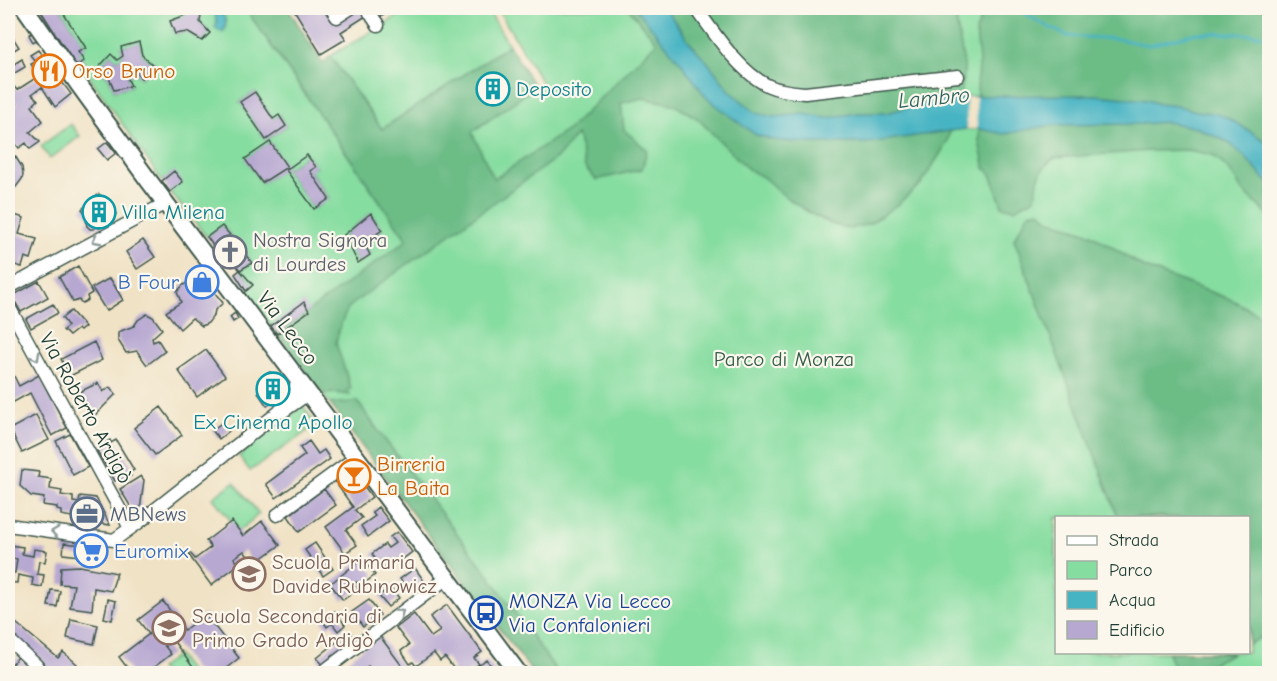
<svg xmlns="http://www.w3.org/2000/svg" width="1277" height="681" viewBox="0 0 1277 681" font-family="'Comic Neue',sans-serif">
<rect width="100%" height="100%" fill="#fbf7ec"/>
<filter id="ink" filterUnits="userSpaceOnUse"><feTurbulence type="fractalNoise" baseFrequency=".0167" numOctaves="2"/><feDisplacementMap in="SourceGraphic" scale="12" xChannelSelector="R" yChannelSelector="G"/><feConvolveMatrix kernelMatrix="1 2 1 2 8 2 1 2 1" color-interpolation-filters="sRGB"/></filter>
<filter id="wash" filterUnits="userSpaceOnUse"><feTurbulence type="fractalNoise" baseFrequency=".008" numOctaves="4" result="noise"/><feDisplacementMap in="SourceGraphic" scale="24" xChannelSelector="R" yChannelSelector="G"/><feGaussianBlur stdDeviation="1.35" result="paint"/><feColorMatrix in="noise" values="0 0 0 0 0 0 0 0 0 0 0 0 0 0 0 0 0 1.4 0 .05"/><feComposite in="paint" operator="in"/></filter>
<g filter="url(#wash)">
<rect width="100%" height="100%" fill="#f0e2c5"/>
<path fill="#86dda0" stroke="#528d6a" stroke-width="1.5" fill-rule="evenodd" d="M63 8H187L186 15 170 21 175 34 187 32 202 41 210 33 200 22 202 8H245L407 240 472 132 535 87 543 84 497 8H1269V673H533L277 334 309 311 271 326 246 291 253 285 240 270 252 263 242 250 244 246 241 241 236 239 224 247 221 241 230 235 222 226 207 237 170 192 174 172 162 181 86 72 84 61 78 52 85 47 61 9ZM139 43 142 55 153 65 141 78 136 72 127 77 131 86 114 90 109 78 99 67 111 54 117 60 123 56 121 47ZM255 92 273 119 279 115 286 126 266 140 240 102ZM270 142 286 167 262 183 246 159ZM307 155 316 167 310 171 329 198 314 209 286 170ZM371 213 382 230 364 243 370 255 358 263 344 235ZM1056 518H1248V652H1056Z
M411 8H487L509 45 382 130 330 56Z
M71 124 80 136 50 159 41 146Z
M303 406 316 425 250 471 239 456Z
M234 482 259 514 239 531 213 498Z
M177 655 191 673H162L159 669Z"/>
<path fill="#6cbc86" stroke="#467c5d" stroke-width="1.5" d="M245 8H288L323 64 330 56 382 129 509 45 535 87 472 132 494 179 569 129 657 42 628 8H954L964 64V72L959 99 947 142 940 154 921 184 898 204 871 223 850 229 831 224 810 213 787 198 763 177 748 169 697 118 673 104 643 98 621 103 624 130 647 150 642 169 596 180 585 167 579 142 576 135 559 156 363 296 348 308 340 326 336 343 351 389 347 390 350 395 336 393 323 394 277 334 407 240Z
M979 8H1269V216L1243 191 1229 170 1213 155 1188 150 1149 151 1055 158C1038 169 1038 179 1035 198L1015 209 1002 206 991 174 985 168 979 142 977 77 979 60 976 32 980 21Z
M1040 211 1048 219 1091 234 1117 250 1143 267 1232 300 1269 320V633L1249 644 1248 518 1118 517 1014 239 1029 213Z
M357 401 379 432 485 570 558 673H533L330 404C339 402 348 404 357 401Z
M1168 653V652L1233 653 1192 673H1176Z"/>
<path fill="#47b4c3" stroke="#33787c" stroke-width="1.5" d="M635 8H665L688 40 709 64 730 91 756 113 774 117 804 114 826 118 858 113H886L942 98 959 99 966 97 978 96 1095 95 1147 100 1159 104 1178 106 1196 111 1213 113 1226 117 1253 133 1269 144V184L1245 157 1228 142 1197 128 1167 122 1141 124 1052 125 1004 134 979 129H967L949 131 868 143H803L773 140 756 135 731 117 706 97 681 63Z
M218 13 223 14C226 20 227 24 224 31H220L215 27 217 23 215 15Z"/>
<path fill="#f0e2c5" d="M966 97H976L977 129H967Z"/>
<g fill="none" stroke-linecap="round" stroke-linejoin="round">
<path stroke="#47b4c3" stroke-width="3" d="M1016 8 1041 23 1067 36 1118 39 1149 45 1197 33 1245 34 1270 36"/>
</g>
<g id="blocks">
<path fill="#b7a8d1" d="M46 8H60L86 48 78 52 84 61 76 66 41 11Z
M187 8H202L200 22 210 33 202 41 187 32 175 34 170 21 186 15Z
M293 8H329L337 20 357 8H396L377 19 372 12 341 32 346 39 321 54Z
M8 30 19 47 8 54Z
M33 32 38 39 33 42 29 35Z
M139 42 142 55 153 65 141 78 136 72 127 77 131 86 114 90 109 78 99 67 111 54 117 60 123 56 121 47Z
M38 50 71 94 55 107 42 87 32 94 38 100 32 106 43 121 30 132 40 142 30 149 26 143 19 148 15 143 8 147V111L17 104 8 91V80L17 90 39 76 31 64 36 62 30 55Z
M22 59 25 67 8 77V68Z
M495 83 498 90 490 94 487 87Z
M255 92 273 119 279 115 286 126 266 140 240 102Z
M107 142 116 153 107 160 98 149Z
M270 142 287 167 262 183 245 159Z
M307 155 316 167 310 171 329 199 314 209 286 170Z
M15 156 22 167 23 175 22 179 16 187 8 193V160Z
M174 171 183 182 170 192 162 181Z
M99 194 116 214 99 228 97 226 94 229H90L87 226 86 222 90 219 82 209Z
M8 213 24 218 19 234 37 239 31 259 25 257 22 267 8 263Z
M371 213 382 230 364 243 370 255 358 263 344 235Z
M222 226 230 235 221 241 224 247 236 239 241 241 245 246 242 250 252 263 240 270 232 260 226 264 207 237Z
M143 240 155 257 137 269 126 252Z
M78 266 92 293 87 296 88 300 82 303 79 300 73 302 59 277Z
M240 270 253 285 246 291 235 274Z
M200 274 223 303 215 310 214 315 208 323 202 326 192 318 180 329 166 312 181 302 177 292 183 285 194 280Z
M110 278 123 300 106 311 92 288Z
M39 281 48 297 21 312 12 296Z
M304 302 309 311 277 334 271 326Z
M53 304 58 313 31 328 26 319Z
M71 311 85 327 80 331 78 329 69 336 63 330 68 326 62 318Z
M235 313 238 319 233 322 230 317Z
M147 314 153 317 162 329 152 338 153 342 158 340 165 351 147 365 137 351 126 353 118 340V332L134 326 138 320Z
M94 342 102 360 70 376 61 359Z
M206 350 225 376 197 397 178 370Z
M270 372 283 390 278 393 280 397 267 406 258 393 264 389 258 380Z
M13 374 19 386 39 375 67 428 52 436 30 393 12 403 8 394V377Z
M98 383 103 392 110 387 116 394 94 416 79 392Z
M161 407 182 435 155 455 134 428Z
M36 415 49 440 22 453 10 429Z
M223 422 229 431 219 439 212 430Z
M70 434 88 467 73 475 56 441Z
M110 440 111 443 116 440 134 470 129 473 131 476 122 481 120 478 115 481 97 451 102 448 100 445Z
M309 441 318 454 324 450 330 459 276 498 266 484 305 455 300 448Z
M22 470 39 472 38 477 51 479 50 489 62 491 61 495 73 497V502L79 503 80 496 96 498 110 525 77 520V518L61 515V511L57 510V507L43 505 44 498 31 496 20 486Z
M352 470 372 497 355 510 362 518 346 530 357 545 345 553 326 527 353 507 335 482Z
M141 476 144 480 140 510 135 514 120 489Z
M324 489 336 505 299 532 288 516Z
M378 507 389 521 368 537 361 526 375 516 372 512Z
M232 521 243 536 262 521 280 545 254 564 244 551 234 558 239 564 211 585 188 554 190 553 195 559 211 547 206 541Z
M397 532 412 552 399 562 396 559 383 569 372 554 385 544 388 548 395 543 390 537Z
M64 543 100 547 98 558 63 554Z
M315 543 333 569 323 576 305 550Z
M9 545 23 547 22 554 33 556 34 549 47 551 45 562 39 561 37 574 44 575 42 587 32 585 33 578 18 575 17 583 8 582V572L15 573 17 559 8 557Z
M362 559 375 575 361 586 357 582 354 584 358 589 343 600 330 584Z
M80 566 117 573 111 591 94 588 92 610 70 607 74 585 60 584 61 567Z
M415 568 424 581 409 591 400 579Z
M390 587 399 598 388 607 379 596Z
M51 590 60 591 57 607 48 606Z
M108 599 116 601 112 620 104 618Z
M369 600 380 615 363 627 352 612Z
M163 601 184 630 205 614 239 658 219 674H198L172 639 174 637 170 632 160 640 171 654 145 674H132L119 657 149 634 138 620Z
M447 605 482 652 474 658 479 664 466 674H447L454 669 445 657 440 661 434 653 416 666 413 662 410 664 401 651 409 645 396 628 414 614 431 637 440 631 430 617Z
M335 611 345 625 338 631 332 623 327 627 322 620Z
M10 618 58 658 63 652 77 664 68 674H64L60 670 57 674H43L48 667 8 632V621Z
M71 619 98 625 94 644 67 638Z
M349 632 356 640 324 666 317 658Z
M379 635 408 674H374L368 666 358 674H331Z
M18 657 36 674H11L15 670 10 666Z
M487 660 497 674H472L471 671Z"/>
</g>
</g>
<g filter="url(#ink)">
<use href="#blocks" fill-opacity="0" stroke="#3e564a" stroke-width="1.5"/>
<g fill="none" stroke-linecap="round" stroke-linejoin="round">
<g stroke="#3e564a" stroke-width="15">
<path id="street" d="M331 8 337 17 351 8
M696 8C714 33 740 73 769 86 780 91 793 92 805 93L958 76
M370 13 378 25
M8 288 166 203
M8 305 130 528
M282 412 309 393
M277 515 356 457
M8 525 114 540 138 523 279 412 287 401 300 380
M8 639 36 665 41 674
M320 674 447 578"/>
</g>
<g stroke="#3e564a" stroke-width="20">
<path id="secondary" d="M25 8 79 85 149 181 519 674"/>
</g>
<use href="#street" stroke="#fff" stroke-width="12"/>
<use href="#secondary" stroke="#fff" stroke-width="16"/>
</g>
<defs><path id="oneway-chevron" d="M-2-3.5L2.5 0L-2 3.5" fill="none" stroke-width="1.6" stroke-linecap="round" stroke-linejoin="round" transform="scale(1.5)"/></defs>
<g stroke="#8f9e9a">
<use href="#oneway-chevron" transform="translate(96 240) rotate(152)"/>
<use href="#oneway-chevron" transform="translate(36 357) rotate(61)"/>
<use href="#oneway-chevron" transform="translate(55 532) rotate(-172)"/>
<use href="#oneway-chevron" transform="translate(400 613) rotate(-37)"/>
</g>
</g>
<defs>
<g id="restaurant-ring" transform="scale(1.725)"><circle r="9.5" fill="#fbf7ec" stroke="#e8710a" stroke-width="1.5"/><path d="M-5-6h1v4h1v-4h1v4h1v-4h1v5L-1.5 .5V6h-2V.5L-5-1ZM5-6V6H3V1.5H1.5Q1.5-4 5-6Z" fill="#e8710a"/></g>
<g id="building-ring" transform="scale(1.725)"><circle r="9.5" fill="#fbf7ec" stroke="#0f9aa8" stroke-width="1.5"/><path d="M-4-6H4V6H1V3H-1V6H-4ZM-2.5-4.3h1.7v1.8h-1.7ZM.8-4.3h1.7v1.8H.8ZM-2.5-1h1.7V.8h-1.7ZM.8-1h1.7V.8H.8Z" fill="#0f9aa8"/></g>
<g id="church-ring" transform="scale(1.725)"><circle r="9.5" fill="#fbf7ec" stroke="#6b7280" stroke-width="1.5"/><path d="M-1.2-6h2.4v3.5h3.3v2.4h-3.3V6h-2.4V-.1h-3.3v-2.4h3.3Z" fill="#6b7280"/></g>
<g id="shop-ring" transform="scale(1.725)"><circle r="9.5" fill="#fbf7ec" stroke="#3f7fe0" stroke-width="1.5"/><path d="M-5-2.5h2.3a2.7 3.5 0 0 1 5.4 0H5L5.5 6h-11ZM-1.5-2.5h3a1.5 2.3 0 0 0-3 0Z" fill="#3f7fe0"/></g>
<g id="bar-ring" transform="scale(1.725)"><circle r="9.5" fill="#fbf7ec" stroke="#e8710a" stroke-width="1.5"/><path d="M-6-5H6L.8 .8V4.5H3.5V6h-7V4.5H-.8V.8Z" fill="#e8710a"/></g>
<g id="office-ring" transform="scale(1.725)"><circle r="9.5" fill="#fbf7ec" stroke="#5c6f8a" stroke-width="1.5"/><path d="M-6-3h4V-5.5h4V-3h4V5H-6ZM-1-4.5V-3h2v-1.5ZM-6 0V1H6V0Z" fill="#5c6f8a"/></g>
<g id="supermarket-ring" transform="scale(1.725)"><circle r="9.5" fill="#fbf7ec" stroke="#3f7fe0" stroke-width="1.5"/><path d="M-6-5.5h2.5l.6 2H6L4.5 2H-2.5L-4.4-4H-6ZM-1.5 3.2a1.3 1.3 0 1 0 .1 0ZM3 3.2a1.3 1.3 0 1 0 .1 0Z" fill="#3f7fe0"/></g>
<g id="school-ring" transform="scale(1.725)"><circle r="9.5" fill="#fbf7ec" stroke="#8d6e63" stroke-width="1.5"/><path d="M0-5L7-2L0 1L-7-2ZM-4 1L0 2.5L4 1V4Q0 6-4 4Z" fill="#8d6e63"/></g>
<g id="bus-ring" transform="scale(1.725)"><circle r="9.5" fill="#fbf7ec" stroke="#1a4fb4" stroke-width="1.5"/><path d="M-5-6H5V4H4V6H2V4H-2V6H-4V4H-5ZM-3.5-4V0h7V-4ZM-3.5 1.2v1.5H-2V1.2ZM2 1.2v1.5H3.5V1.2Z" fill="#1a4fb4"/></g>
</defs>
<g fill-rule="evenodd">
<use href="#restaurant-ring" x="49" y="71"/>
<use href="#building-ring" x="493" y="89"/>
<use href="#building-ring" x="99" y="212"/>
<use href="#church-ring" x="230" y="252"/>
<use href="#shop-ring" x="202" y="282"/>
<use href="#building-ring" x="273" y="389"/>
<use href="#bar-ring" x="354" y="476"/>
<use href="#office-ring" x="87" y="514"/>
<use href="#supermarket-ring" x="91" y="551"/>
<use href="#school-ring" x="249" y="574"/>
<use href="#bus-ring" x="486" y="613"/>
<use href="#school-ring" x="169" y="628"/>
</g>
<g text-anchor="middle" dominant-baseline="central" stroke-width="4.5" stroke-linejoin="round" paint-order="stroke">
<g font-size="21" fill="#c56008" stroke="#fbf7ec" text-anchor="start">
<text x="72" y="71">Orso Bruno</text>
<text x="377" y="464">Birreria<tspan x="377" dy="24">La Baita</tspan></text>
</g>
<g font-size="21" fill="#0d838f" stroke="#fbf7ec" text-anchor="start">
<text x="516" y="89">Deposito</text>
<text x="122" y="212">Villa Milena</text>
<text x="273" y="422" text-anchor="middle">Ex Cinema Apollo</text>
</g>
<g font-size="21" fill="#5b616d" stroke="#fbf7ec" text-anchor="start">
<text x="253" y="240">Nostra Signora<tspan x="253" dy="24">di Lourdes</tspan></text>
</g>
<g font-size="21" fill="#366cbe" stroke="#fbf7ec" text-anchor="end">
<text x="179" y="282">B Four</text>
<text x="114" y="551" text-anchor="start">Euromix</text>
</g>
<g font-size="21" fill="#1f3d34" stroke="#fbf7ec">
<text transform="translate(288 328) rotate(53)">Via Lecco</text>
<text transform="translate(86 408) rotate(61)">Via Roberto Ardigò</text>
</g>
<g font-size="21" fill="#345d4a" stroke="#fbf7ec">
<text x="784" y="359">Parco di Monza</text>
</g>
<g font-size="21" fill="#4e5e75" stroke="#fbf7ec" text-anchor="start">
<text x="110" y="514">MBNews</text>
</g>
<g font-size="21" fill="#785e54" stroke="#fbf7ec" text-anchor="start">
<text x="272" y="562">Scuola Primaria<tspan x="272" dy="24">Davide Rubinowicz</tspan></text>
<text x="192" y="616">Scuola Secondaria di<tspan x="192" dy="24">Primo Grado Ardigò</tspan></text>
</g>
<g font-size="21" fill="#164399" stroke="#fbf7ec" text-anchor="start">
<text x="509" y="601">MONZA Via Lecco<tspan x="509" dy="24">Via Confalonieri</tspan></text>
</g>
<g font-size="22" font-style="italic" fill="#2b615f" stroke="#fbf7ec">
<text transform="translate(934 98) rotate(-5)">Lambro</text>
</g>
</g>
<rect width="1277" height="681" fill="none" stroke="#fbf7ec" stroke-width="30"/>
<rect x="1055" y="516" width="195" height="138" fill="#fbf7ec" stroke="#a3ada2" stroke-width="1.5"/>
<rect x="1067" y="536" width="30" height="9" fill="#ffffff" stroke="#a3ada2" stroke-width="1.5"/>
<text x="1109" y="546" font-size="18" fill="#1f3d34">Strada</text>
<rect x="1067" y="561" width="30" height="18" fill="#86dda0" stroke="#a3ada2" stroke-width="1.5"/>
<text x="1109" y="576" font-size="18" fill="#1f3d34">Parco</text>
<rect x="1067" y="591" width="30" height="18" fill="#47b4c3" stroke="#a3ada2" stroke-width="1.5"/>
<text x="1109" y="606" font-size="18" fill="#1f3d34">Acqua</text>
<rect x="1067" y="621" width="30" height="18" fill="#b7a8d1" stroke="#a3ada2" stroke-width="1.5"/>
<text x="1109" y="636" font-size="18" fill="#1f3d34">Edificio</text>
</svg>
